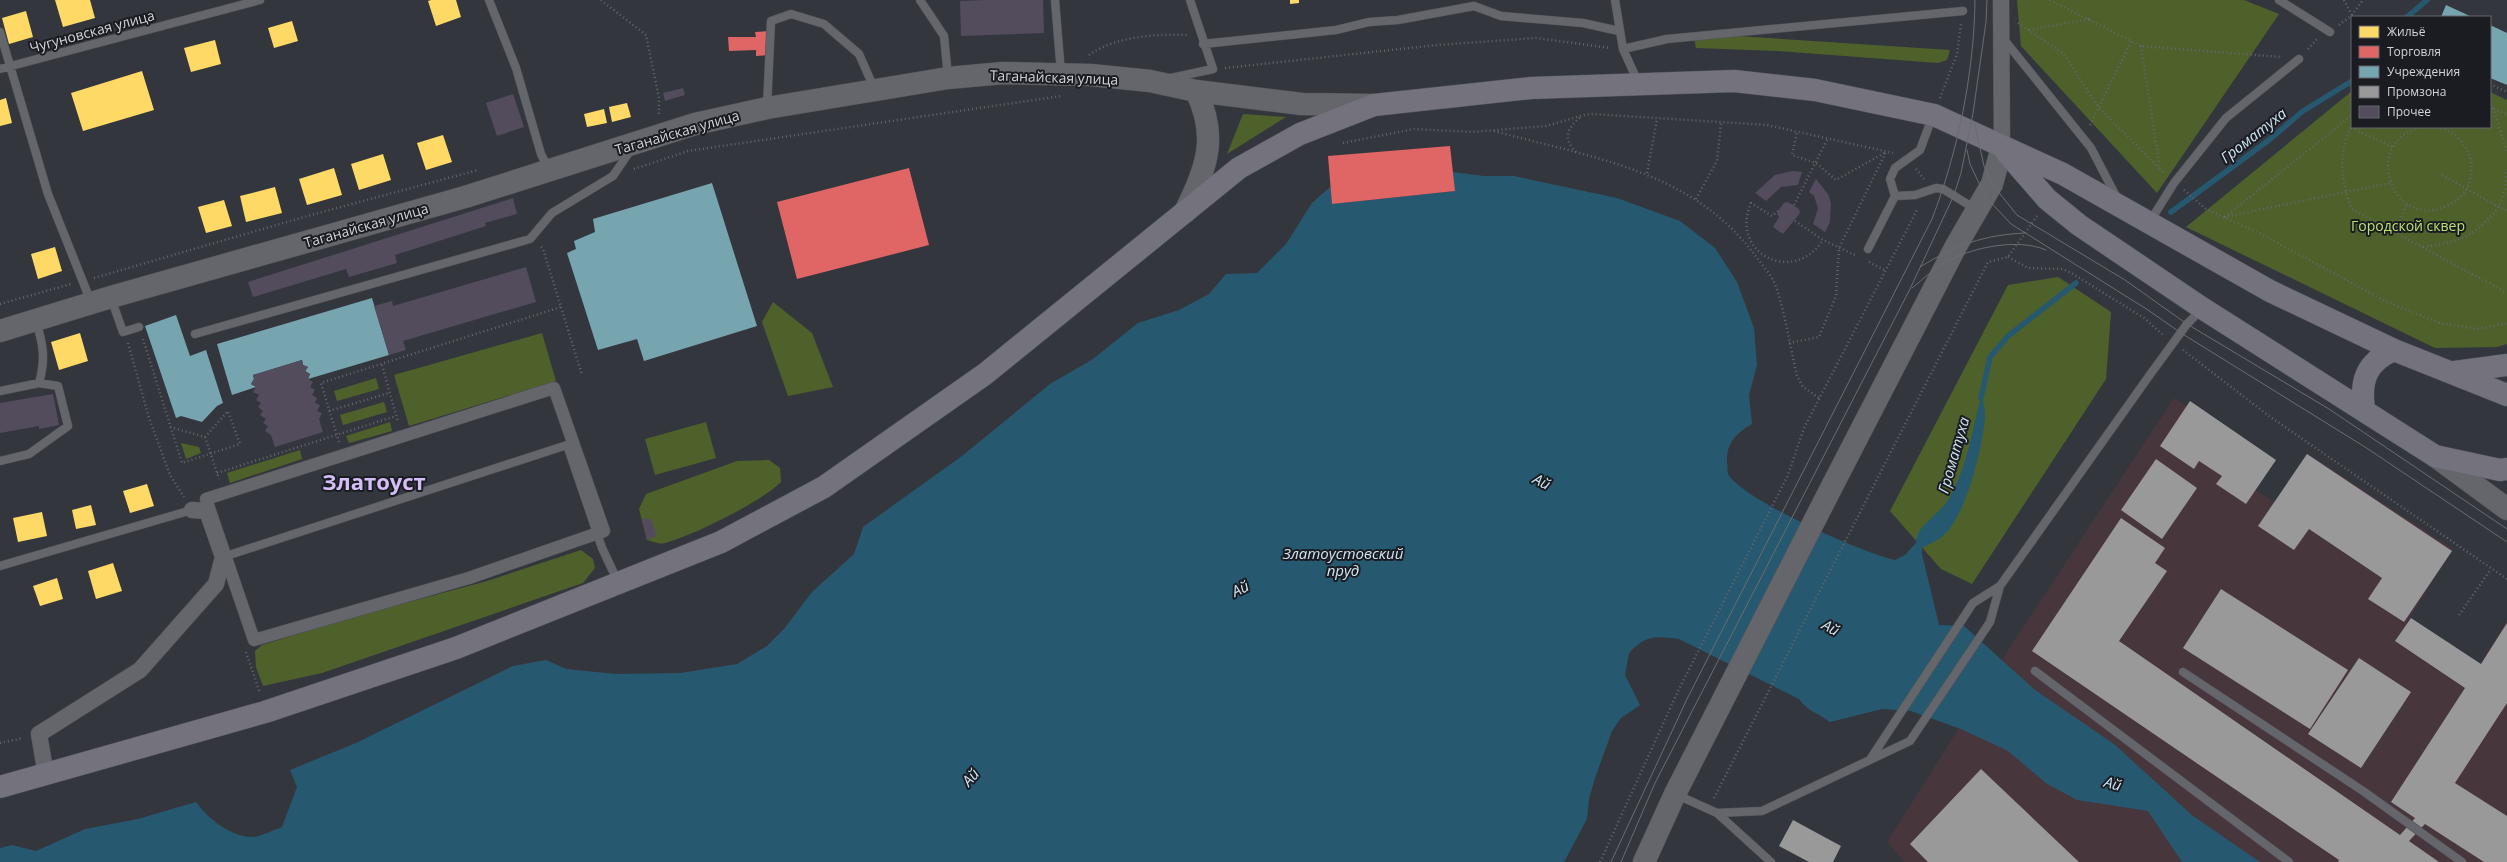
<svg xmlns="http://www.w3.org/2000/svg" width="2507" height="862" viewBox="0 0 2507 862" font-family="'Open Sans',sans-serif">
<rect width="100%" height="100%" fill="#34363e"/>
<path fill="#47363b" d="M2174 398 2204 417 2253 489 2276 503 2307 453 2453 549 2407 622 2478 667 2507 621V862H1905L1887 842 2012 644Z"/>
<path fill="#4f612b" d="M2017 0H2244L2279 14 2157 193 2021 46Z
M1737 36 1950 50 1947 60 1938 63 1778 51 1696 48 1694 38Z
M2352 91V127H2490V92L2507 100V344L2497 347 2435 348 2186 227Z
M1243 114 1286 117 1227 154Z
M2058 277 2111 312 2106 379 1972 584 1941 569 1890 511 2008 285Z
M773 302 812 333 833 387 788 396 762 322Z
M542 333 556 381 409 426 394 375Z
M376 378 379 389 337 401 334 391Z
M384 402 387 412 343 425 340 415Z
M390 422 392 431 349 443 346 436Z
M706 422 716 458 655 475 645 439Z
M181 443 199 447 201 453 186 459Z
M300 450 302 459 230 483 227 473Z
M769 460 780 468 781 482C761 502 692 536 665 543 660 545 652 541 647 540L639 509 646 494 737 461Z
M581 550 593 559 595 568 583 583 322 673 263 686 256 667 255 651 262 645 357 616 487 581Z"/>
<path fill="#26596f" d="M1452 172 1484 176H1514L1617 198 1680 221 1715 248 1737 282 1754 328 1757 365 1749 395 1752 424C1736 433 1726 444 1727 462 1728 466 1727 471 1728 474 1743 500 1864 554 1895 560L1905 555 1916 543C1916 525 1940 514 1948 500 1967 469 1973 427 1982 392 1983 400 1985 409 1985 417 1982 449 1967 513 1944 535 1938 541 1929 544 1922 548V554L1939 625 1964 626 2035 690 2114 744 2193 816 2260 862H2182L2148 811 2077 800 2047 784 2008 751 1961 729 1911 711 1882 709 1830 722C1819 714 1806 710 1799 699L1679 639C1655 636 1646 635 1629 653L1625 675 1640 705 1621 718 1612 731 1595 778 1589 799 1587 819 1564 862H0V848L12 845 36 851 85 829 138 819 196 802C207 818 231 837 252 837 261 837 273 830 282 827L297 787 290 770 356 743 513 666 546 660 566 669 616 674 680 673 737 664 767 646 784 629 812 592 854 554 863 527 962 456 1050 384 1093 359 1138 323 1179 310 1209 294 1226 274 1257 273 1286 244 1312 203 1331 186 1332 204 1455 191Z"/>
<path fill="#ffd966" d="M55 0H90L95 18 63 27Z
M431 0H456L461 17 436 26 428 1Z
M1290 0H1299V3L1290 4Z
M26 11 33 37 9 44 2 18Z
M292 21 298 41 274 48 268 28Z
M215 40 221 64 191 72 184 48Z
M142 71 154 110 83 131 71 93Z
M6 98 12 123 0 126V100Z
M627 103 631 117 612 122 609 107Z
M604 109 607 123 587 127 584 114Z
M443 135 452 162 426 170 417 143Z
M383 154 391 180 359 190 351 164Z
M334 168 342 195 307 205 299 179Z
M275 187 282 213 246 222 240 196Z
M224 200 232 226 206 233 198 207Z
M55 247 62 271 38 279 31 254Z
M80 333 88 361 59 370 51 342Z
M147 484 154 506 130 513 123 491Z
M91 505 96 525 76 529 72 510Z
M42 512 47 536 18 542 13 518Z
M113 563 122 591 96 599 88 571Z
M57 578 63 599 40 606 33 586Z"/>
<path fill="#e06666" d="M770 31 771 55 756 56V50L729 51 728 37H756L755 32Z
M1450 146 1455 191 1332 204 1328 156Z
M909 168 929 245 797 279 777 202Z"/>
<path fill="#76a5af" d="M2446 5 2472 17H2441Z
M2490 25 2507 33V85L2490 78Z
M712 183 757 326 644 361 637 339 598 350 567 253 576 249 574 241 595 232 593 219Z
M372 298 389 355 308 379 310 374 305 371 308 367 303 365 302 360 253 375 254 379 251 384 256 387 232 395 217 344Z
M176 315 190 356 206 350 223 403 217 406 202 422 181 416 176 418 145 326Z"/>
<path fill="#999" d="M2190 401 2276 460 2246 504 2216 484 2222 476 2199 461 2194 469 2160 446Z
M2307 454 2452 551 2404 622 2368 599 2382 578 2309 529 2294 550 2258 526Z
M2156 459 2197 488 2162 539 2121 510Z
M2121 518 2165 548 2155 563 2167 571 2119 641 2400 835 2415 818 2391 802 2465 688 2395 641 2411 618 2481 664 2507 623V703L2455 783 2507 816V862H2484L2425 824 2409 841 2439 862H2338L2339 860 2032 651Z
M2221 589 2348 670 2310 729 2183 648Z
M2359 658 2411 692 2361 768 2308 734Z
M1981 769 2079 862H1928L1910 844Z
M1793 820 1841 846 1833 862H1809L1779 846Z"/>
<g fill="none" stroke-linecap="round" stroke-linejoin="round">
<path stroke="#26596f" stroke-width="5.5" d="M2407 17 2427 0
M2171 212 2269 140 2303 111 2352 81
M1981 398 1990 357 2008 336 2076 283"/>
</g>
<path fill="#524c5d" d="M984 0H1043L1044 33 961 36 960 1Z
M683 88 685 95 665 101 663 93Z
M513 94 524 127 497 136 486 103Z
M1792 171 1802 172 1798 185 1781 187 1766 201 1755 193 1775 175Z
M1816 179 1828 194 1831 203 1830 222 1825 232 1813 224 1818 208 1814 196 1809 192Z
M513 198 517 214 485 223 486 226 395 255 397 263 349 277 346 269 253 297 248 282Z
M1788 202 1799 209 1800 213 1783 234 1773 227 1779 217 1777 214 1778 211 1784 203Z
M526 267 536 302 403 341 406 350 389 355 374 306 392 301 393 306Z
M302 360 303 365 308 367 305 371 310 374 308 379 313 382 310 387 315 390 312 395 317 398 315 403 320 405 317 411 322 413 319 419 323 432 275 447 271 435 265 431 268 426 263 423 266 419 260 415 263 411 258 407 261 403 256 400 259 395 253 392 256 387 251 384 254 379 253 375Z
M53 394 59 425 39 429V426L0 433V403Z
M642 519H651L657 536 647 540Z"/>
<g fill="none" stroke-linecap="round" stroke-linejoin="round">
<g stroke="#515259" stroke-width="9">
<path id="service" d="M489 0 516 68 541 154 549 170
M920 0 944 36 948 77
M1055 0 1061 73
M1615 0 1623 49 1638 82
M2279 0 2330 32
M0 32 48 194 91 302
M2002 37 2091 148 2117 198
M1203 44 1336 30 1369 22 1398 20 1474 6 1501 16 1583 23 1619 31
M1623 49 1667 39 1963 11
M0 69 260 0
M1171 78 1213 69 1190 0
M767 107 771 21 791 14 824 24 859 54 874 88
M1895 196 1915 195 1936 188 1943 189 1977 210
M2149 223 2174 183 2226 118 2299 59
M1868 249 1895 196 1890 179 1895 168 1920 150 1933 115
M111 298 123 332 139 327
M36 321C43 344 46 359 39 383
M195 334 530 239 552 213 613 176 632 148
M0 391 39 383 58 386 68 426 29 454 0 461
M223 557 567 445 602 548 618 582
M0 566 192 510
M2035 671 2289 862
M2183 672 2363 791 2462 862
M1871 758 1973 603 2000 586
M1675 794 1717 813 1771 862
M1717 813 1762 811 1910 741 1990 622 2000 586 2149 376 2187 324 2202 309"/>
</g>
<g stroke="#515259" stroke-width="13">
<path id="pedestrian" d="M554 388 604 531 469 578 254 640 206 499Z"/>
</g>
<g stroke="#515259" stroke-width="17">
<path id="minor" d="M2001 0 2002 147
M46 775 39 734 140 670 216 584 223 557 207 511 192 510"/>
</g>
<g stroke="#515259" stroke-width="23">
<path id="secondary" d="M1185 212C1206 168 1219 138 1196 91
M0 331 111 297 465 197 695 124 767 108 948 78 1003 73 1091 75 1150 81 1196 91 1302 104 1374 105
M2435 456 2507 509
M1644 862 1675 794 1826 498 1956 246 1992 184 2002 147"/>
</g>
<g stroke="#515259" stroke-width="23">
<path id="primary" d="M2006 152 2047 199 2079 225 2202 308 2435 456 2500 470 2507 469
M2455 372 2507 365
M2364 409C2360 381 2366 362 2394 350
M0 787 265 712 456 648 721 542 824 487 985 374 1239 168 1300 134 1374 105 1531 88 1734 81 1815 90 1934 115 2063 174 2270 291 2394 350 2507 395"/>
</g>
<path stroke="#65666c" stroke-width="2.5" stroke-dasharray="1 3" stroke-linecap="butt" d="M601 0 646 35 659 98V116
M2050 0 2141 46 2281 57
M2344 0 2353 17
M2018 23 2064 54 2099 108 2159 168
M2339 25 2351 16 2363 0
M2029 30 2089 19
M2141 46 2160 169 2165 174
M2308 49 2318 38
M1089 55C1116 36 1156 34 1188 35
M1225 68 1437 45 1536 38 1610 48
M2490 84 2507 92
M1940 98 1957 54 1961 24
M2490 107 2507 115
M2493 108 2507 152
M2352 124C2338 154 2340 179 2352 209L2507 293
M2090 125 2132 40
M2423 127C2360 139 2391 232 2447 206 2455 202 2464 196 2467 188 2479 161 2466 136 2439 127
M2351 128 2393 147
M1494 131C1589 157 1691 170 1754 254 1762 265 1773 276 1777 290 1786 317 1790 347 1797 376L1803 387 1819 398
M1343 143 1414 129 1471 132 1546 126 1584 115 1593 114 1767 125 1893 153
M1576 152C1562 138 1567 128 1582 116
M634 169 688 151 1061 96
M1916 169 1924 179
M1647 173 1657 119
M2442 175 2499 207 2505 189 2507 169
M2184 190 2206 209 2263 235 2387 302 2440 323 2479 329 2507 323
M1696 199 1717 161 1721 123
M1794 205 1828 138
M1778 211 1772 216 1751 203C1729 253 1793 286 1823 240
M2224 217 2390 183
M2225 217 2352 115
M1795 221 1823 240 1857 256
M2395 232 2407 204
M2423 247C2462 242 2474 236 2499 207L2507 211
M2008 257 2028 268 2063 269 2073 274 2144 318 2163 335
M1869 262 1886 271
M94 278 311 215 478 170
M0 304 71 284
M561 307 582 375
M143 339 182 463 240 444 228 411 205 437 170 427
M128 343 149 418 170 475 184 497
M1789 343 1819 337 1836 296 1839 248 1886 152 1836 180 1816 163 1792 155 1797 132
M2183 350 2269 416 2507 579
M382 365 398 422
M329 411 389 393
M205 437 219 479
M339 442 321 383 561 307 543 249 540 246
M217 473 396 416
M2459 615 2491 569
M246 652 260 693
M0 743 23 738
M1714 798 1988 262 2008 257 2037 216
M1600 862 1679 689 1788 475 1804 428 1918 208"/>
<use href="#service" stroke="#64666b" stroke-width="8"/>
<use href="#pedestrian" stroke="#64666b" stroke-width="12"/>
<use href="#minor" stroke="#64666b" stroke-width="16"/>
<use href="#secondary" stroke="#64666b" stroke-width="22"/>
<use href="#primary" stroke="#73727d" stroke-width="22"/>
<path stroke="#6b6c72" stroke-width="1" d="M1974 121 1984 166 1992 184 2017 215 2125 280 2187 324 2329 409 2507 529
M1967 150 1970 164 1985 196 2011 224 2148 310 2181 333 2365 447 2507 542
M1920 267C1956 245 1983 235 2025 233
M1912 288C1923 279 1936 267 1949 260 1976 247 2018 238 2046 250
M1611 862 1687 699 1932 219C1958 151 1974 74 1975 0
M1621 862 1655 783 1910 289 1954 195 1961 173 1973 113 1986 22 1987 0"/>
</g>
<g text-anchor="middle" dominant-baseline="central" stroke-width="4" stroke-linejoin="round" paint-order="stroke">
<g font-size="14" fill="#d2d4dd" stroke="#1a1c22">
<text transform="translate(92 31) rotate(-15)">Чугуновская улица</text>
<text transform="translate(1054 77) rotate(2)">Таганайская улица</text>
<text transform="translate(677 132) rotate(-16)">Таганайская улица</text>
<text transform="translate(366 225) rotate(-16)">Таганайская улица</text>
</g>
<g font-size="14" fill="#bae273" stroke="#1a1c22">
<text x="2408" y="225">Городской сквер</text>
</g>
<g font-size="15" font-style="italic" fill="#d0e7f3" stroke="#1a1c22">
<text transform="translate(2253 135) rotate(-38)">Громатуха</text>
<text transform="translate(1953 455) rotate(-74)">Громатуха</text>
<text transform="translate(1542 481) rotate(27)">Ай</text>
<text x="1343" y="553">Златоустовский<tspan x="1343" dy="17">пруд</tspan></text>
<text transform="translate(1240 588) rotate(-26)">Ай</text>
<text transform="translate(1831 627) rotate(28)">Ай</text>
<text transform="translate(970 777) rotate(-49)">Ай</text>
<text transform="translate(2113 783) rotate(15)">Ай</text>
</g>
<g font-size="22" font-weight="bold" fill="#d3bef6" stroke="#1a1c22">
<text x="374" y="481">Златоуст</text>
</g>
</g>
<rect x="2351" y="16" width="140" height="112" fill="#1a1c22" stroke="#64666d"/>
<rect x="2359" y="26" width="20" height="12" fill="#ffd966" stroke="#64666d"/>
<text x="2387" y="36" font-size="12" fill="#d2d4dd">Жильё</text>
<rect x="2359" y="46" width="20" height="12" fill="#e06666" stroke="#64666d"/>
<text x="2387" y="56" font-size="12" fill="#d2d4dd">Торговля</text>
<rect x="2359" y="66" width="20" height="12" fill="#76a5af" stroke="#64666d"/>
<text x="2387" y="76" font-size="12" fill="#d2d4dd">Учреждения</text>
<rect x="2359" y="86" width="20" height="12" fill="#999999" stroke="#64666d"/>
<text x="2387" y="96" font-size="12" fill="#d2d4dd">Промзона</text>
<rect x="2359" y="106" width="20" height="12" fill="#524c5d" stroke="#64666d"/>
<text x="2387" y="116" font-size="12" fill="#d2d4dd">Прочее</text>
</svg>
